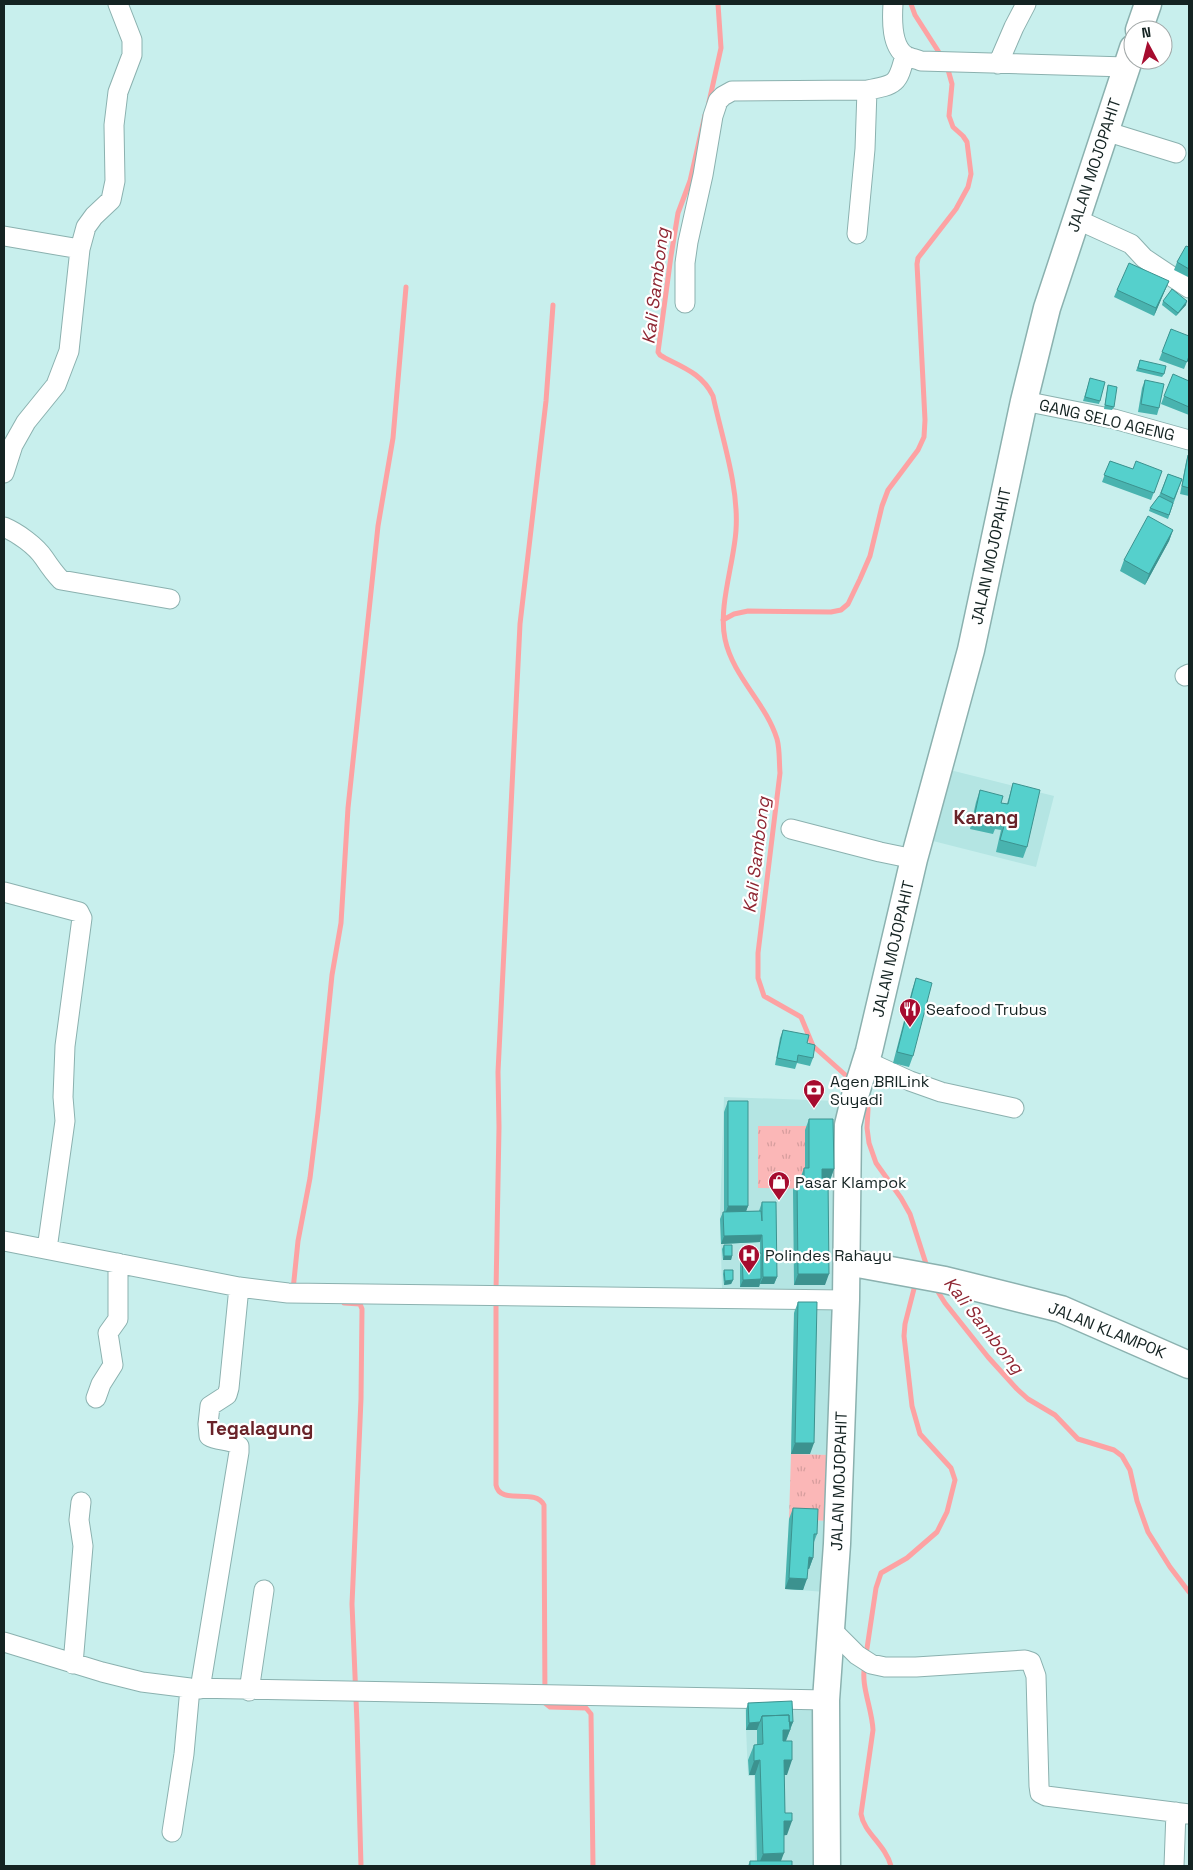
<svg xmlns="http://www.w3.org/2000/svg" width="1193" height="1870" viewBox="0 0 1193 1870" font-family="'Space Grotesk',sans-serif">
<defs>
<pattern id="grass-tufts" width="24" height="20" patternUnits="userSpaceOnUse" patternTransform="scale(1.25)"><rect width="24" height="20" fill="#fbb7b7"/><path d="M3 7l-1-3M5 7V3M7 7l1-3M15 17l-1-3M17 17v-4M19 17l1-3" fill="none" stroke="#d69d9d"/></pattern>
</defs>
<rect width="100%" height="100%" fill="#c8efed"/>
<path fill="#b4e5e3" d="M950 770 1054 796 1036 867 933 841Z
M724 1097 838 1101 837 1289H722L720 1215Z
M794 1307H837L831 1455 791 1454Z
M789 1519 828 1521 826 1592 785 1589Z
M745 1703 814 1704 822 1866H755L754 1776H748Z"/>
<path fill="url(#grass-tufts)" d="M758 1126H814V1189L758 1188Z
M791 1454 831 1455 828 1521 789 1519Z"/>
<g fill="none" stroke-linecap="round" stroke-linejoin="round">
<path stroke="#fda2a3" stroke-width="5" d="M911 4 915 15 942 57
M709 102 721 48 718 4
M705 115 690 181 678 213 671 256 658 352 660 355 665 358C685 368 703 375 713 396 722 438 739 487 736 530 734 563 718 607 725 639 733 677 766 703 777 739 780 750 779 762 780 773L758 953V978L764 996 801 1017 813 1046 851 1080
M723 620 734 614 748 611 831 612 841 610 848 604 860 579 870 556 882 506 888 490 918 450 924 437 925 420 917 264 918 258 956 209 968 187 971 174 967 142 963 136 953 127 949 116 952 84 947 66
M866 1096 868 1109 867 1128 869 1143 876 1163 901 1198 910 1214 928 1270
M935 1287 945 1303 988 1357 1017 1389 1028 1399 1055 1415 1078 1439 1114 1450 1122 1456 1130 1470 1137 1501 1148 1532 1170 1567 1189 1592
M293 1290 298 1241 310 1178 318 1113 332 975 341 923 348 808 378 526 393 438 406 287
M496 1291 499 1127 498 1072 520 624 546 401 553 305
M496 1299V1485C500 1506 535 1487 544 1505L545 1703 550 1707 586 1708 591 1714 593 1866
M344 1303 360 1304 362 1309 361 1399 352 1604 357 1723 361 1866
M866 1655 876 1588 881 1573 907 1558 937 1532 947 1512 955 1480 951 1468 920 1434 912 1406 904 1336 905 1324 916 1281
M865 1663C860 1686 872 1707 873 1730L861 1814C864 1833 885 1844 891 1866"/>
<g stroke="#8bb1af" stroke-width="21">
<path id="street" d="M893 4C892 20 891 46 906 56 910 58 916 59 921 61L1126 67
M998 64 1014 27 1026 4
M1105 131 1176 153
M1076 219 1131 244 1144 258 1189 288
M857 234 865 149 867 90
M4 236 80 249
M685 303V263L688 242 703 175 713 116 718 101 723 96 732 91 867 90C896 85 898 84 905 55
M1024 401 1114 419 1189 440
M4 473 13 445 26 422 56 385 69 351 80 249 86 227 94 216 111 200 115 181 114 125 118 92 132 55V40L118 4
M4 527C18 533 36 546 44 558 50 567 54 573 61 580L170 599
M1185 676 1189 674
M791 829 880 852 914 859
M4 892 79 912 82 918 65 1046 63 1097 65 1121 47 1249
M866 1061 910 1081 941 1092 1014 1108
M4 1241 239 1287 288 1293 846 1300
M96 1398 101 1384 113 1365 108 1333 118 1319V1263
M831 1629 857 1655 871 1664 885 1667H916L1025 1660 1031 1662 1036 1676 1039 1786 1040 1793 1046 1796 1189 1814
M4 1642 102 1672 142 1682 190 1688 826 1700
M73 1664 83 1546 79 1520 81 1502
M200 1689 239 1452V1446C230 1438 218 1442 209 1436L208 1424 210 1406 227 1395 229 1388 239 1287
M249 1691 264 1590
M172 1832 184 1754 190 1688
M1174 1866 1176 1812"/>
</g>
<g stroke="#8bb1af" stroke-width="29">
<path id="secondary" d="M1139 30 1148 4
M847 1262 945 1280 1061 1309 1189 1365
M827 1866 826 1700 837 1544 846 1300 848 1125 855 1096 869 1051 914 859 971 650 1024 401 1047 308 1133 48"/>
</g>
<use href="#street" stroke="#fff" stroke-width="19"/>
<use href="#secondary" stroke="#fff" stroke-width="26"/>
</g>
<path fill="#49b3af" d="M1189 247V274L1188 277 1174 270 1177 262Z
M1169 281 1154 316 1114 297 1117 290Z
M1163 301 1186 305 1176 316 1162 305Z
M1171 329 1189 356 1184 369 1159 360Z
M1140 360 1164 374 1162 377 1136 371Z
M1145 380 1159 408 1157 415 1138 412 1142 388Z
M1189 381V415L1161 404 1164 396Z
M1089 382 1100 401 1099 404 1083 401Z
M1108 385 1114 407 1112 410 1104 409Z
M1188 455H1189V496L1180 494 1186 462Z
M1110 461 1133 469 1162 471 1151 500 1102 482Z
M1168 474 1182 479 1168 519 1149 511 1150 508 1159 496Z
M1173 530 1169 541 1145 585 1120 571 1124 560Z
M1013 783 1027 847 1023 858 996 852 1001 830 995 829 993 834 970 829 976 802 980 790 1001 803 1007 804Z
M916 978 913 1056 909 1067 893 1063 912 990Z
M783 1030 807 1043 813 1058 810 1066 797 1063 795 1069 775 1065 780 1038Z
M728 1101 748 1206 746 1211H759L762 1202 777 1277 774 1284H760V1283L759 1287H740V1261L742 1253H760V1242L721 1244 720 1219 723 1212H724V1112Z
M809 1119 834 1169 830 1180H828L825 1285H794L793 1190 797 1179H800L804 1168H805V1130Z
M724 1245 732 1256 731 1260H723L722 1249Z
M724 1270 733 1280 731 1284 724 1285 723 1274Z
M798 1302 810 1454H791L794 1313Z
M793 1508 817 1534 814 1542 813 1558 809 1569H808L803 1590 785 1589 789 1519Z
M748 1703 793 1722 786 1741 787 1775H784L785 1813 787 1835H784L781 1861 792 1866H748L750 1861H757L755 1775H749L748 1760 754 1745H757V1730H746V1710Z"/>
<path fill="#3c928f" d="M1169 281 1154 316 1156 308Z
M1187 301 1186 305 1176 316 1178 313Z
M1173 530 1169 541 1145 585 1149 574Z
M822 1169H834L830 1180 818 1181Z
M728 1206H748L744 1217H724Z
M762 1235 760 1242 721 1244 724 1236Z
M724 1256H732L731 1260H723Z
M798 1274H829L825 1285H794Z
M763 1277H777L774 1284H760Z
M761 1279 759 1287H740L743 1280Z
M733 1280 731 1284 724 1285 725 1281Z
M795 1443H814L810 1454H791Z
M809 1557 813 1558 809 1569H805Z
M789 1578 807 1579 803 1590 785 1589Z
M760 1722 757 1730H746L749 1723Z
M762 1722H793L790 1729 762 1730Z
M783 1730H790L784 1745H777Z
M760 1760 755 1775H749L754 1761Z
M784 1760H792L787 1775H778Z
M784 1821H792L787 1835 778 1836Z
M784 1853 779 1866H758L763 1854Z"/>
<path fill="#55d0cc" stroke="#3c928f" d="M1186 246 1189 247V269L1177 262Z
M1129 263 1169 281 1156 308 1117 290Z
M1172 289 1187 301 1178 313 1163 301Z
M1171 329 1189 336V356L1187 362 1162 352Z
M1140 360 1166 366 1164 374 1138 368Z
M1173 374 1189 381V407L1164 396Z
M1090 378 1105 382 1100 401 1085 397Z
M1145 380 1164 384 1159 408 1141 404Z
M1108 385 1117 387 1114 407 1105 405Z
M1188 455H1189V488L1182 486Z
M1110 461 1133 469 1136 461 1162 471 1154 493 1104 475Z
M1168 474 1182 479 1174 499 1161 493Z
M1159 496 1173 503 1169 515 1150 508Z
M1148 516 1173 530 1149 574 1124 560Z
M1013 783 1040 790 1027 847 1000 840 1006 819 999 817 997 823 974 818 980 790 1003 796 1001 803 1008 804Z
M916 978 932 983 913 1056 897 1052Z
M783 1030 809 1035 807 1043 815 1045 813 1058 798 1055 797 1062 777 1058Z
M728 1101H748V1206H728Z
M809 1119H833L834 1169H822V1178H828L829 1274H798L797 1179H804V1168H809Z
M762 1202H776L777 1277H763L762 1235 724 1236 723 1212 761 1211 762 1221Z
M724 1245H732V1256H724Z
M742 1253H761V1279L743 1280Z
M724 1270H733V1280L725 1281Z
M798 1302H817L814 1443H795Z
M793 1508 818 1509 817 1534H814L813 1558 809 1557 807 1579 789 1578Z
M792 1701 793 1722H789V1715L762 1716 760 1722 749 1723 748 1703Z
M789 1715 790 1730H783V1741H792V1760H784L785 1813H792V1821H784V1853L763 1854 760 1760 754 1761V1745L763 1744 762 1716Z
M750 1861H792V1866H750Z"/>
<defs>
<g id="restaurant-pin" transform="scale(1.125)"><path d="M0 17L-7.5 6A9.5 9.5 0 1 1 7.5 6Z" fill="#a60c2f" stroke="#fff"/><path d="M-5-6h1v4h1v-4h1v4h1v-4h1v5L-1.5 .5V6h-2V.5L-5-1ZM5-6V6H3V1.5H1.5Q1.5-4 5-6Z" fill="#fff"/></g>
<g id="bank-pin" transform="scale(1.125)"><path d="M0 17L-7.5 6A9.5 9.5 0 1 1 7.5 6Z" fill="#a60c2f" stroke="#fff"/><path d="M-6-4H6V4H-6ZM0-2.3a2.3 2.3 0 1 0 0 4.6a2.3 2.3 0 1 0 0-4.6Z" fill="#fff"/></g>
<g id="shop-pin" transform="scale(1.125)"><path d="M0 17L-7.5 6A9.5 9.5 0 1 1 7.5 6Z" fill="#a60c2f" stroke="#fff"/><path d="M-5-2.5h2.3a2.7 3.5 0 0 1 5.4 0H5L5.5 6h-11ZM-1.5-2.5h3a1.5 2.3 0 0 0-3 0Z" fill="#fff"/></g>
<g id="hospital-pin" transform="scale(1.125)"><path d="M0 17L-7.5 6A9.5 9.5 0 1 1 7.5 6Z" fill="#a60c2f" stroke="#fff"/><path d="M-5-5h3v3.5h4V-5h3V5h-3V1.5h-4V5h-3Z" fill="#fff"/></g>
</defs>
<g fill-rule="evenodd">
<use href="#restaurant-pin" x="910" y="1009"/>
<use href="#bank-pin" x="814" y="1090"/>
<use href="#shop-pin" x="779" y="1182"/>
<use href="#hospital-pin" x="749" y="1255"/>
</g>
<g text-anchor="middle" dominant-baseline="central" stroke-width="4.5" stroke-linejoin="round" paint-order="stroke">
<g font-size="16" fill="#142322" stroke="#fff">
<text transform="translate(1094 165) rotate(-72)">JALAN MOJOPAHIT</text>
<text transform="translate(1107 420) rotate(13)">GANG SELO AGENG</text>
<text transform="translate(991 556) rotate(-78)">JALAN MOJOPAHIT</text>
<text transform="translate(893 949) rotate(-77)">JALAN MOJOPAHIT</text>
<text transform="translate(1107 1330) rotate(22)">JALAN KLAMPOK</text>
<text transform="translate(839 1481) rotate(-88)">JALAN MOJOPAHIT</text>
</g>
<g font-size="16" fill="#142322" stroke="#fff" text-anchor="start">
<text x="926" y="1009">Seafood Trubus</text>
<text x="830" y="1081">Agen BRILink<tspan x="830" dy="18">Suyadi</tspan></text>
<text x="795" y="1182">Pasar Klampok</text>
<text x="765" y="1255">Polindes Rahayu</text>
</g>
<g font-size="18" font-style="italic" fill="#8e2632" stroke="#fff">
<text transform="translate(655 286) rotate(-83)">Kali Sambong</text>
<text transform="translate(756 855) rotate(-83)">Kali Sambong</text>
<text transform="translate(984 1325) rotate(52)">Kali Sambong</text>
</g>
<g font-size="19" font-weight="bold" fill="#692329" stroke="#fff">
<text x="986" y="817">Karang</text>
<text x="260" y="1428">Tegalagung</text>
</g>
</g>
<rect width="1193" height="1870" fill="none" stroke="#142322" stroke-width="10"/>
<g transform="translate(1148 45) rotate(353)"><circle r="24" fill="#ffffff" stroke="#a1a7a7"/>
<path d="M0-4L9 19L0 12L-9 19Z" fill="#a60c2f"/>
<text y="-8" font-size="14" font-weight="bold" text-anchor="middle" fill="#142322">N</text>
</g>
</svg>
